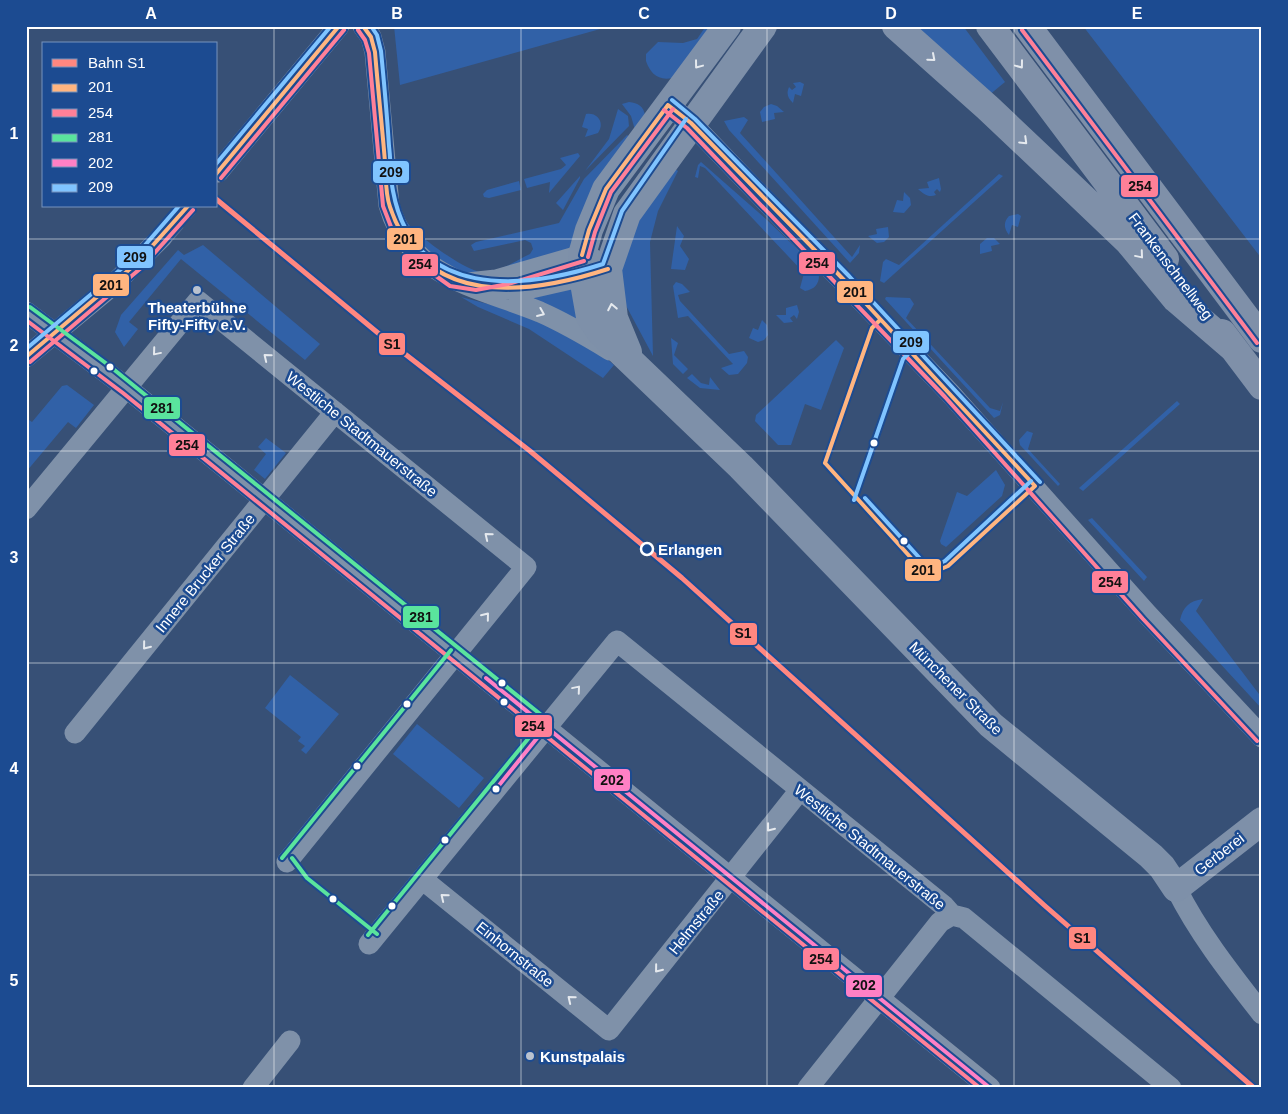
<svg xmlns="http://www.w3.org/2000/svg" width="1288" height="1114" viewBox="0 0 1288 1114" font-family="Arial,sans-serif">
<rect width="100%" height="100%" fill="#375076"/>
<path fill="#3161a7" d="M394 26H611L400 85Z
M706 26H715L672 78C658 81 650 73 646 61V54L658 42 683 43 697 39Z
M910 26H963L1005 82 988 96Z
M1083 26H1262V259Z
M800 82 804 84 801 96 795 94 793 103C788 98 786 94 789 87L792 90 796 87 793 83Z
M629 102C638 103 644 106 645 116L635 130 631 116 622 104Z
M771 104 777 106 784 112 774 113 775 119 762 122 760 112 764 107Z
M618 109 628 116 629 126 585 171 609 139Z
M586 114C598 112 605 123 598 133L585 137 588 129 582 127Z
M744 117 748 120 740 133 852 257 860 245 859 253 850 263 729 130 724 121Z
M627 135 632 139C619 158 603 176 593 196 586 211 584 234 573 246 564 256 548 259 535 263 521 268 506 275 491 276 454 278 421 254 406 221 417 236 470 275 487 273 501 271 517 260 530 254L533 249 531 243 525 240 474 251 471 245 476 242 559 223 584 179Z
M578 153 580 156 549 193 550 182 527 188 524 179 561 169 566 165 560 158Z
M701 162 767 220 818 269C821 281 817 289 805 291L800 288 804 273 705 168 700 166 698 178 695 177 698 165Z
M671 166 678 171 658 211 650 242 653 356 623 300 621 259 632 223Z
M999 174 1003 176 884 283 880 281 883 262 886 259 899 265Z
M580 176V178L563 210 556 203Z
M939 178 941 189 940 192 937 189 934 192 936 195C928 198 924 194 918 189L929 188 927 182Z
M519 181 521 190 489 198 484 197 483 194 487 190Z
M904 192 910 198 911 205 904 213 893 212 897 200 903 201Z
M1018 214 1021 216 1018 227 1012 225 1009 235C1004 229 1003 222 1009 216Z
M677 226 684 236 680 246 689 259 685 270 671 269Z
M888 227 889 237 884 242 877 243 868 236 877 234 876 229Z
M987 238H994L1000 244 991 246 992 251 980 254V244Z
M203 245 320 344 305 360 181 259 129 322 138 329 124 347 115 332 121 315 178 250 184 255Z
M676 282 682 284 690 292 678 295 680 301 729 354 744 351 748 357 747 363 738 374 729 375 721 368 733 364 688 316 678 318 673 286Z
M577 287 588 326 524 300Z
M461 297 523 313 600 353 614 365 603 378 529 329 478 307Z
M886 297 910 298 914 304 906 318 990 408 1000 411 1003 402 1000 415 994 418 885 299Z
M797 305 799 312 797 319 794 315 790 318 793 322 784 323 776 315H786V308Z
M762 320 767 325 768 335 764 340 758 342 749 338 753 328 758 330Z
M671 338 678 343 674 355 688 369 683 374 673 364Z
M836 340 844 348 821 410 805 404 791 445H778L755 421 756 415Z
M692 374 701 383 709 385 710 377 720 390 700 388 687 378Z
M67 385 94 405 76 428 68 422 26 472V418L32 422 62 386Z
M1177 401 1180 404 1083 491 1079 488Z
M1027 431 1033 433 1028 449 1060 484 1058 486 1020 445 1019 440Z
M266 438 286 453 265 479 254 470 266 454 258 447Z
M996 470 1005 485 1002 496 946 547 941 544 940 541 957 492 967 496Z
M1092 518 1147 577 1144 581 1088 520Z
M1203 599 1196 611 1262 698V709L1180 620C1183 607 1189 601 1203 599Z
M290 675 339 714 306 754 301 750 305 746 298 741 301 737 265 708Z
M417 724 484 778 459 808 393 754Z"/>
<g fill="none" stroke-linecap="round" stroke-linejoin="round">
<path stroke="#556a8b" stroke-width="21" stroke-dasharray="21 11" stroke-linecap="butt" d="M162 237 188 206"/>
<path stroke="#7f91a9" stroke-width="21" d="M363 26 371 37 375 52 389 205C409 278 479 287 540 312 565 323 587 336 610 350
M668 105 691 123 950 393 1148 615 1262 737
M218 172 339 26
M468 283 496 280 582 255 595 260
M492 290 531 288 597 273
M26 312 127 388 990 1088
M26 357 113 285 162 237
M26 509 198 301 526 567 287 862
M75 733 335 412
M422 879 609 1030 800 790
M1176 888C1199 934 1230 973 1262 1014
M369 944 617 641 944 906 952 915 964 918 1171 1088
M253 1088 290 1041
M808 1088 940 922 952 915"/>
<path stroke="#7e90a9" stroke-width="28" d="M727 26 606 189 589 230 582 255 583 277 590 317 601 333 741 467 991 725 1151 856 1162 867 1176 888 1262 821
M628 352 614 318 608 269 627 214 763 26"/>
<path stroke="#7f90a9" stroke-width="28" d="M896 26 988 108 1063 179 1128 241 1176 299 1233 348
M990 26 1165 259
M1027 26 1262 339
M1222 333 1262 386"/>
<g stroke="#1c4b91" stroke-width="8">
<path id="bus-1" d="M363 26 371 37 375 52C378 89 382 125 385 162 386 176 385 193 390 207 424 308 525 296 608 269
M668 105 691 123 844 280 1035 486
M216 174 339 26
M582 255 589 230 606 189 668 105
M26 357 137 263 188 206
M825 463 922 570 934 572 948 566 1035 486
M825 463 872 328 880 320"/>
</g>
<g stroke="#1c4b91" stroke-width="8">
<path id="bus-2" d="M358 30 365 40 369 53 383 206 393 232 415 261 450 286 476 290 508 284 584 261
M1022 30 1257 343
M664 110 687 128 945 397 1143 619 1257 741
M221 178 344 30
M588 257 595 232 611 192 673 109
M26 320 123 393 980 1088
M30 362 141 268 193 210"/>
</g>
<g stroke="#1c4b91" stroke-width="8">
<path id="bus-3" d="M30 307 107 364 550 722
M282 858 451 650
M292 858 307 878 377 934
M368 935 541 723"/>
</g>
<g stroke="#1c4b91" stroke-width="8">
<path id="bus-4" d="M486 678 990 1088
M496 789 546 727"/>
</g>
<g stroke="#1c4b91" stroke-width="8">
<path id="bus-5" d="M371 26 377 35 381 51C384 82 387 114 389 146 391 161 390 176 393 191 413 300 522 290 603 264L622 211 686 119
M672 100 695 119 849 276 1040 482
M216 164 331 26
M26 349 133 259 179 206
M865 498 925 564 933 566 945 561 1031 481
M854 500 903 359 911 351"/>
</g>
<use href="#bus-1" stroke="#ffb580" stroke-width="4"/>
<use href="#bus-2" stroke="#ff8098" stroke-width="4"/>
<use href="#bus-3" stroke="#5ae49d" stroke-width="4"/>
<use href="#bus-4" stroke="#ff80c5" stroke-width="4"/>
<use href="#bus-5" stroke="#80c4ff" stroke-width="4"/>
<g stroke="#1c4b91" stroke-width="9">
<path id="rail-1" d="M216 199 378 333 530 451 682 578 1044 905 1254 1088"/>
</g>
<use href="#rail-1" stroke="#ff8780" stroke-width="5"/>
</g>
<defs><path id="oneway-chevron" d="M-2-3.5L2.5 0L-2 3.5" fill="none" stroke-width="1.6" stroke-linecap="round" stroke-linejoin="round" transform="scale(1.25)"/></defs>
<g stroke="#e5e9ee">
<use href="#oneway-chevron" transform="translate(932 58) rotate(41)"/>
<use href="#oneway-chevron" transform="translate(698 65) rotate(127)"/>
<use href="#oneway-chevron" transform="translate(1020 65) rotate(53)"/>
<use href="#oneway-chevron" transform="translate(1024 141) rotate(44)"/>
<use href="#oneway-chevron" transform="translate(1140 255) rotate(50)"/>
<use href="#oneway-chevron" transform="translate(612 307) rotate(-101)"/>
<use href="#oneway-chevron" transform="translate(541 313) rotate(23)"/>
<use href="#oneway-chevron" transform="translate(156 352) rotate(130)"/>
<use href="#oneway-chevron" transform="translate(267 357) rotate(-141)"/>
<use href="#oneway-chevron" transform="translate(488 536) rotate(-141)"/>
<use href="#oneway-chevron" transform="translate(486 616) rotate(-51)"/>
<use href="#oneway-chevron" transform="translate(146 646) rotate(129)"/>
<use href="#oneway-chevron" transform="translate(577 689) rotate(-50)"/>
<use href="#oneway-chevron" transform="translate(770 828) rotate(128)"/>
<use href="#oneway-chevron" transform="translate(444 897) rotate(-141)"/>
<use href="#oneway-chevron" transform="translate(658 969) rotate(129)"/>
<use href="#oneway-chevron" transform="translate(571 999) rotate(-141)"/>
</g>
<path fill="none" stroke="#fff" stroke-width="1" stroke-opacity="0.55" d="M274 26V1088M521 26V1088M767 26V1088M1014 26V1088M26 239H1262M26 451H1262M26 663H1262M26 875H1262"/>
<g fill="#b9c2cf" stroke="#1c4b91" stroke-width="2">
<circle cx="197" cy="290" r="5"/>
<circle cx="530" cy="1056" r="5"/>
</g>
<g fill="#fff" stroke="#1c4b91" stroke-width="2">
<circle cx="110" cy="367" r="4.5"/>
<circle cx="94" cy="371" r="4.5"/>
<circle cx="874" cy="443" r="4.5"/>
<circle cx="904" cy="541" r="4.5"/>
<circle cx="502" cy="683" r="4.5"/>
<circle cx="504" cy="702" r="4.5"/>
<circle cx="407" cy="704" r="4.5"/>
<circle cx="357" cy="766" r="4.5"/>
<circle cx="496" cy="789" r="4.5"/>
<circle cx="445" cy="840" r="4.5"/>
<circle cx="333" cy="899" r="4.5"/>
<circle cx="392" cy="906" r="4.5"/>
</g>
<circle fill="#1c4b91" stroke="#fff" stroke-width="2.5" cx="647" cy="549" r="6"/>
<g text-anchor="middle" dominant-baseline="central" stroke-width="5" stroke-linejoin="round" paint-order="stroke">
<g font-size="15" fill="#fff" stroke="#1c4b91">
<text transform="translate(1171 266) rotate(53)">Frankenschnellweg</text>
<text transform="translate(362 434) rotate(39)">Westliche Stadtmauerstraße</text>
<text transform="translate(205 573) rotate(-51)">Innere Brucker Straße</text>
<text transform="translate(956 688) rotate(45)">Münchener Straße</text>
<text transform="translate(870 847) rotate(39)">Westliche Stadtmauerstraße</text>
<text transform="translate(1219 854) rotate(-38)">Gerberei</text>
<text transform="translate(696 922) rotate(-51)">Helmstraße</text>
<text transform="translate(515 954) rotate(39)">Einhornstraße</text>
</g>
<g font-size="15" font-weight="bold" fill="#fff" stroke="#1c4b91">
<text x="197" y="307">Theaterbühne<tspan x="197" dy="17">Fifty-Fifty e.V.</tspan></text>
<text x="540" y="1056" text-anchor="start">Kunstpalais</text>
</g>
<g font-size="15" font-weight="bold" fill="#fff" stroke="#1c4b91" text-anchor="start">
<text x="658" y="549">Erlangen</text>
</g>
</g>
<g stroke="#1c4b91" stroke-width="2">
<rect x="372" y="160" width="38" height="24" rx="5" fill="#80c4ff"/>
<rect x="1120" y="174" width="39" height="24" rx="5" fill="#ff8098"/>
<rect x="386" y="227" width="38" height="24" rx="5" fill="#ffb580"/>
<rect x="116" y="245" width="38" height="24" rx="5" fill="#80c4ff"/>
<rect x="798" y="251" width="38" height="24" rx="5" fill="#ff8098"/>
<rect x="401" y="253" width="38" height="24" rx="5" fill="#ff8098"/>
<rect x="92" y="273" width="38" height="24" rx="5" fill="#ffb580"/>
<rect x="836" y="280" width="38" height="24" rx="5" fill="#ffb580"/>
<rect x="892" y="330" width="38" height="24" rx="5" fill="#80c4ff"/>
<rect x="378" y="332" width="28" height="24" rx="5" fill="#ff8780"/>
<rect x="143" y="396" width="38" height="24" rx="5" fill="#5ae49d"/>
<rect x="168" y="433" width="38" height="24" rx="5" fill="#ff8098"/>
<rect x="904" y="558" width="38" height="24" rx="5" fill="#ffb580"/>
<rect x="1091" y="570" width="38" height="24" rx="5" fill="#ff8098"/>
<rect x="402" y="605" width="38" height="24" rx="5" fill="#5ae49d"/>
<rect x="729" y="622" width="29" height="24" rx="5" fill="#ff8780"/>
<rect x="514" y="714" width="39" height="24" rx="5" fill="#ff8098"/>
<rect x="593" y="768" width="38" height="24" rx="5" fill="#ff80c5"/>
<rect x="1068" y="926" width="29" height="24" rx="5" fill="#ff8780"/>
<rect x="802" y="947" width="38" height="24" rx="5" fill="#ff8098"/>
<rect x="845" y="974" width="38" height="24" rx="5" fill="#ff80c5"/>
</g>
<g font-size="14" text-anchor="middle" font-weight="bold" fill="#111">
<text x="391" y="177">209</text>
<text x="1140" y="191">254</text>
<text x="405" y="244">201</text>
<text x="135" y="262">209</text>
<text x="817" y="268">254</text>
<text x="420" y="269">254</text>
<text x="111" y="290">201</text>
<text x="855" y="297">201</text>
<text x="911" y="347">209</text>
<text x="392" y="349">S1</text>
<text x="162" y="413">281</text>
<text x="187" y="450">254</text>
<text x="923" y="575">201</text>
<text x="1110" y="587">254</text>
<text x="421" y="622">281</text>
<text x="743" y="638">S1</text>
<text x="533" y="731">254</text>
<text x="612" y="785">202</text>
<text x="1082" y="943">S1</text>
<text x="821" y="964">254</text>
<text x="864" y="990">202</text>
</g>
<rect width="1288" height="1114" fill="none" stroke="#1c4b91" stroke-width="55"/>
<rect x="42" y="42" width="175" height="165" fill="#1c4b91" stroke="#7793bd"/>
<rect x="52" y="59" width="25" height="8" fill="#ff8780" stroke="#7793bd"/>
<text x="88" y="68" font-size="15" fill="#ffffff">Bahn S1</text>
<rect x="52" y="84" width="25" height="8" fill="#ffb580" stroke="#7793bd"/>
<text x="88" y="92" font-size="15" fill="#ffffff">201</text>
<rect x="52" y="109" width="25" height="8" fill="#ff8098" stroke="#7793bd"/>
<text x="88" y="118" font-size="15" fill="#ffffff">254</text>
<rect x="52" y="134" width="25" height="8" fill="#5ae49d" stroke="#7793bd"/>
<text x="88" y="142" font-size="15" fill="#ffffff">281</text>
<rect x="52" y="159" width="25" height="8" fill="#ff80c5" stroke="#7793bd"/>
<text x="88" y="168" font-size="15" fill="#ffffff">202</text>
<rect x="52" y="184" width="25" height="8" fill="#80c4ff" stroke="#7793bd"/>
<text x="88" y="192" font-size="15" fill="#ffffff">209</text>
<rect x="28" y="28" width="1232" height="1058" fill="none" stroke="#fff" stroke-width="2"/>
<g font-size="16" text-anchor="middle" font-weight="bold" fill="#fff">
<text x="151" y="19">A</text>
<text x="397" y="19">B</text>
<text x="644" y="19">C</text>
<text x="891" y="19">D</text>
<text x="1137" y="19">E</text>
<text x="14" y="139">1</text>
<text x="14" y="351">2</text>
<text x="14" y="563">3</text>
<text x="14" y="774">4</text>
<text x="14" y="986">5</text>
</g>
</svg>
